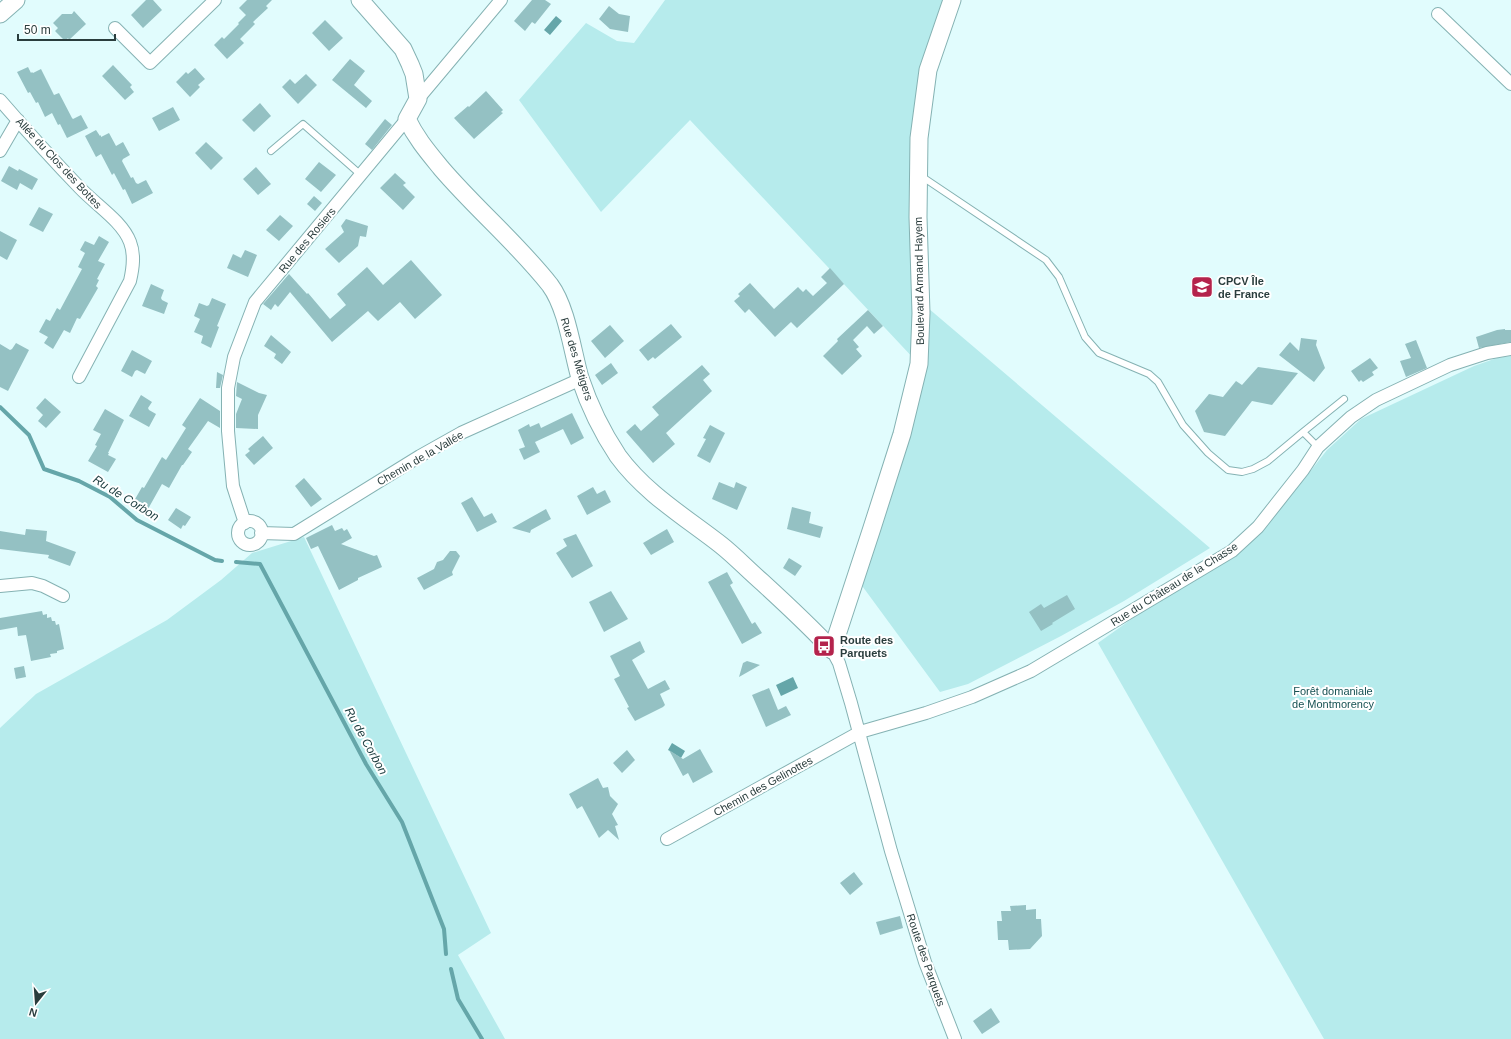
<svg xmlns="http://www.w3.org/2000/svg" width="1511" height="1039" viewBox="0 0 1511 1039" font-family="Helvetica,sans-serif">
<rect width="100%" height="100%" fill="#e1fcfd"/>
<path fill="#b6ebec" d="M665 0H947L924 72 916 361 690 120 601 212 519 100 586 23 617 41 634 43Z
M928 308 1210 548 1124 601 1061 636 968 684 940 692 860 583Z
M1511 356V1039H1324L1098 643 1259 528 1287 501 1327 450 1361 419 1474 366 1497 358Z
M304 537 491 933 458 955 505 1039H0V728L36 694 167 620 221 580 252 553Z"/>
<path fill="#65a6a9" d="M556 16 562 21 550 35 544 30Z
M793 677 798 688 781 696 776 685Z
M672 743 685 751 681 758 668 750Z"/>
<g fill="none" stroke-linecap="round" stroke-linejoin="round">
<path stroke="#65a6a9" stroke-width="4" d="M0 407 29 435 44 469 79 481 110 497 137 520 215 560 222 561
M236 562 260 564 366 764 402 822 444 929 446 954
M451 969 458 999 482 1039"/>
</g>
<path fill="#94c1c3" d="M146 0H153L162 10 143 28 131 15Z
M247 0H272L266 6 268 8 253 22 255 24 240 39 244 43 227 59 214 45 222 37 224 39 239 24 238 23 246 15 239 8Z
M532 0H545L551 4 535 24 532 22 525 31 514 21Z
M609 6 619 14 630 16 628 32 610 29 599 19Z
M74 11 86 24 69 40 68 38 65 41 55 31 58 28 53 23 62 14H72Z
M325 20 343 38 329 51 312 33Z
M350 59 365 71 354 85 372 101 366 108 332 80Z
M113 65 132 85 130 87 134 92 125 100 102 76Z
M28 67 31 73 32 72 33 73 41 69 54 95 59 93 72 118 73 119 81 115 88 128 67 138 60 124 58 125 52 113 45 117 38 102 36 103 30 92 28 93 17 72Z
M195 68 205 79 198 85 200 87 190 97 176 82 186 72 188 74Z
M306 74 317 85 298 104 282 87 290 79 295 84Z
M486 91 503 110 501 112 503 113 474 139 454 118 468 106 469 107Z
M260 103 271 116 254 132 242 120Z
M173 107 180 120 159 131 152 118Z
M385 119 392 125 372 150 365 144Z
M96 130 100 136 101 135V137L109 133 116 146 123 142 130 155 123 159 122 161 131 178 133 177 136 183 138 184 146 180 153 193 132 204 125 189 123 190 114 173 112 175 101 154 96 157 85 136Z
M206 142 223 158 211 170 195 153Z
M319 162 336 175 321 192 305 179Z
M9 166 18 171 19 169 38 179 32 190 20 183 17 190 1 181Z
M256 167 271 184 258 195 243 179Z
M395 173 406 183 403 185 415 197 403 210 380 188Z
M314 196 322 203 315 211 307 204Z
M39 207 53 214 43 232 29 225Z
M280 215 293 226 279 241 266 230Z
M346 219 368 226 366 237 360 236 358 246 339 263 325 249 344 232 341 226Z
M0 231 17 240 7 260 0 256Z
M99 236 109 242 98 261 105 264 97 279 99 280 96 286 98 288 80 319 77 318 70 333 64 330 53 349 44 343 48 337 39 332 46 319 50 321 57 308 60 310 82 269 78 267 85 253 80 250 85 241 94 245Z
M245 250 257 255 248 277 227 268 233 254 241 258Z
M411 260 442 295 415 319 400 302 378 321 368 311 332 342 290 292 278 307 275 304 271 310 263 304 289 274 307 294 308 293 330 319 346 305 337 294 367 267 383 285Z
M830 268 844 284 797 328 791 322 775 337 749 309 745 313 734 301 740 296 738 294 750 283 774 309 798 287 803 292 806 289 813 296 827 283 821 277Z
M151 284 164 290 161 298 162 300 168 303 164 314 142 306Z
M212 298 226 304 217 326 219 327 211 348 201 343 203 336 194 332 200 319 194 316 199 303 207 306 209 305Z
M868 310 883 326 874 334 867 326 853 340 859 347 856 349 862 356 842 375 823 356 838 341 837 339Z
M671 324 682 337 655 359 653 357 648 361 639 350Z
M610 325 624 341 605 358 591 341Z
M1505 329V330H1511V342L1479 348 1476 337 1497 330Z
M271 335 291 352 282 364 274 358 276 354 264 346Z
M1301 338 1317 340 1316 345 1325 368 1314 382 1279 355 1290 342 1299 351Z
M1416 340 1427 368 1406 377 1400 361 1411 358 1405 344Z
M16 343 29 350 8 391 0 387V344L10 350 12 349Z
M132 350 152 361 145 374 137 370 135 371 132 377 121 371Z
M1370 358 1378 368 1372 372 1374 375 1363 382 1361 380 1359 382 1351 371Z
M611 363 618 373 602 385 595 375Z
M702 365 710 374 703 380 712 391 666 433 675 444 653 463 626 432 635 424 641 431 659 415 652 407Z
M1258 367 1298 373 1272 405 1252 401 1225 436 1204 432 1195 411 1209 394 1223 397 1236 381 1242 385Z
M217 372 223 375 220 388H216Z
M237 382 259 393 267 395 258 415V429L236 428V414L242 399 236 396Z
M141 395 152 402 148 408 149 410 156 414 149 427 129 416Z
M45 398 61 412 46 428 38 421 43 415 36 408Z
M200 398 220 411V428L208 421 188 449 192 452 183 465H182L169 488 162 484 148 509 134 501 142 487 144 488 162 457 166 460 186 428 182 425Z
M105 409 124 420 108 453H109L108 455 116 459 108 472 88 461 97 446 95 445 101 434 93 430Z
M572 413 584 438 571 445 563 429 535 442 540 452 524 460 519 449 525 447 518 430 529 424 530 427 539 423 541 428Z
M710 425 725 433 710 463 697 456 706 439 703 438Z
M263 436 273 448 254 465 245 455 250 451 248 449Z
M304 478 322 499 311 507 295 486Z
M719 482 734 488 736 482 747 487 737 510 712 499Z
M593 487 597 494 605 490 611 502 587 515 577 496Z
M472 497 484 517 492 513 497 522 477 532 461 503Z
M792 507 811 512 809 523 823 527 820 538 787 529Z
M176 508 191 517 185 526 183 525 181 529 168 520Z
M546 509 551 519 531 530 530 533 512 528Z
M332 525 335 531 342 528 344 531 347 529 352 538 341 544 374 556 377 555 382 567 358 578V580L339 590 318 546 311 549 306 538Z
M26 529 47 531 46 541 76 552 70 566 48 558 49 555 0 549V531L25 535Z
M667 529 674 542 651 555 643 543Z
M576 534 593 566 572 578 556 553 567 546 563 539Z
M450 551H456L460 556 452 572 453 575 424 590 417 578 434 569 437 562 443 560Z
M789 558 802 566 795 576 783 568Z
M727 572 733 583 730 585 752 624 755 622 762 633 742 644 708 582Z
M611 591 628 619 604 632 589 602Z
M1067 595 1075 609 1052 623 1053 624 1041 631 1029 612 1041 604 1044 608Z
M42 611 43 615 47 614V618L51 617 52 621H55L56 625 59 624 64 649 57 651V653L50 654 51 657 31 661 26 635 18 636 17 627 0 630V618Z
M640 641 645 652 632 660 648 689 665 680 670 689 660 694 665 705 663 707 635 721 627 708 629 707 614 679 620 676 610 656Z
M747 661 760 665 739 677 743 663Z
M24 666 26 677 16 679 14 668Z
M769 688 778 710 786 706 791 715 766 727 752 695Z
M700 749 713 772 693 783 688 773 683 776 669 750 683 759Z
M627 750 635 760 622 773 613 763Z
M598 778 603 788 608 787 610 796 618 804 612 814 618 825 615 826 619 840 608 830 599 838 582 806 577 809 569 794Z
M854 872 863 884 850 895 840 883Z
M1026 905V910L1036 909V919H1041L1042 936 1030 949 1009 950 1008 940H998L997 921H1002L1001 911H1011L1010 906Z
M900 916 903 928 880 935 876 922Z
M991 1008 1000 1022 982 1034 973 1021Z"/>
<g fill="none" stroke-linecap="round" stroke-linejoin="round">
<g stroke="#85b2b3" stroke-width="8">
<path id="service" d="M271 151 303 124 361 175
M921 176 1046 260 1059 277 1085 337 1099 353 1149 374 1158 382 1183 425 1208 453 1228 470 1242 472 1253 469 1268 461 1303 432 1344 399
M1303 432 1318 447"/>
</g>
<g stroke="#85b2b3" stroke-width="14">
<path id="minor" d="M1438 14 1511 84
M115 28 150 63 215 0
M418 99 501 0
M0 100C26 130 53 160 80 188 96 205 122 221 130 242 135 255 133 268 130 281L79 377
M0 151 18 120
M238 533a12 12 0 1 1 24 0a12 12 0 1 1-24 0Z
M245 523 233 486 228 431V388L234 357 255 302 407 119
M261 533 294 534 420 456 461 433 581 379
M0 586 32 583 43 586 63 596
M832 650 839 663 851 703 891 851 925 962 955 1039
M667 839 860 732 926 713 972 697 1031 671 1232 551 1258 527 1303 470 1318 447 1351 417 1376 400 1450 365 1487 353 1511 349"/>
</g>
<g stroke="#85b2b3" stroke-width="19">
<path id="secondary" d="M360 0 403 49 410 64 414 74 418 99 407 119C416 138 428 152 441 168 476 209 517 243 550 285 567 308 572 350 580 378 589 405 602 432 618 456 645 493 685 517 721 545 735 556 748 570 762 582 786 604 810 626 832 650L872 528 902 434 919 364 921 313 918 217 919 138 928 70 952 0
M0 14 16 0"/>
</g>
<use href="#service" stroke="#fff" stroke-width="6"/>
<use href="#minor" stroke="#fff" stroke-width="12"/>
<use href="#secondary" stroke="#fff" stroke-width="17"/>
</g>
<defs>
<g id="school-square" transform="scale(1.15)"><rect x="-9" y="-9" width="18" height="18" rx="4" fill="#b4234c" stroke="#fff"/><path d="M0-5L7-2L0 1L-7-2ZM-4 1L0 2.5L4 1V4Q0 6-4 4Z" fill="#fff"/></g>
<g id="bus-square" transform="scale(1.15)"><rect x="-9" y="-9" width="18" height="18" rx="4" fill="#b4234c" stroke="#fff"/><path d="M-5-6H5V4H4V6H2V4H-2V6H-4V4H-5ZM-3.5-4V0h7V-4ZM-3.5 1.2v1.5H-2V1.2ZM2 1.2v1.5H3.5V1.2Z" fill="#fff"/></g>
</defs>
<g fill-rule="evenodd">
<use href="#school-square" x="1202" y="287"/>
<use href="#bus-square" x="824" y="646"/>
</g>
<g text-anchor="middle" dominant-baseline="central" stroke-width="4" stroke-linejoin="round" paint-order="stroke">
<g font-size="11" fill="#2a3d3d" stroke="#fff">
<text transform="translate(59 163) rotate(47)">Allée du Clos des Bottes</text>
<text transform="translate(307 240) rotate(-50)">Rue des Rosiers</text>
<text transform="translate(919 281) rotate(-91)">Boulevard Armand Hayem</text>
<text transform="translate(577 359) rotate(73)">Rue des Métigers</text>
<text transform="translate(420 458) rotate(-30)">Chemin de la Vallée</text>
<text transform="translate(1174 584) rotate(-32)">Rue du Château de la Chasse</text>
<text transform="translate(763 786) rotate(-29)">Chemin des Gelinottes</text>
<text transform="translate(926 960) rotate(71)">Route des Parquets</text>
</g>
<g font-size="11" font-weight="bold" fill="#2a3d3d" stroke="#fff" text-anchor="start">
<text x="1218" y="281">CPCV Île<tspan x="1218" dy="13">de France</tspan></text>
<text x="840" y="640">Route des<tspan x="840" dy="13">Parquets</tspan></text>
</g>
<g font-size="11" fill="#165153" stroke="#fff">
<text x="1333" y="691">Forêt domaniale<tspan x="1333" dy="13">de Montmorency</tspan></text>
</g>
<g font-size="12" font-style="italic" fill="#1b3c3e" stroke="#fff">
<text transform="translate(126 498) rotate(32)">Ru de Corbon</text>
<text transform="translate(366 741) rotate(61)">Ru de Corbon</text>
</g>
</g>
<g transform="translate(36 1003) rotate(197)" stroke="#ffffff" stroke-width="3" paint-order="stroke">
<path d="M0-3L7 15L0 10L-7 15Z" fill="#2a3d3d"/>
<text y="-6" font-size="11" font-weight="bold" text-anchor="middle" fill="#2a3d3d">N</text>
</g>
<path d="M18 34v6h97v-6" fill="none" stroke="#2a3d3d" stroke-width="2"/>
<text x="24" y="34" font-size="12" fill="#2a3d3d" stroke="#ffffff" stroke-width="3" paint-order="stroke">50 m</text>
</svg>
